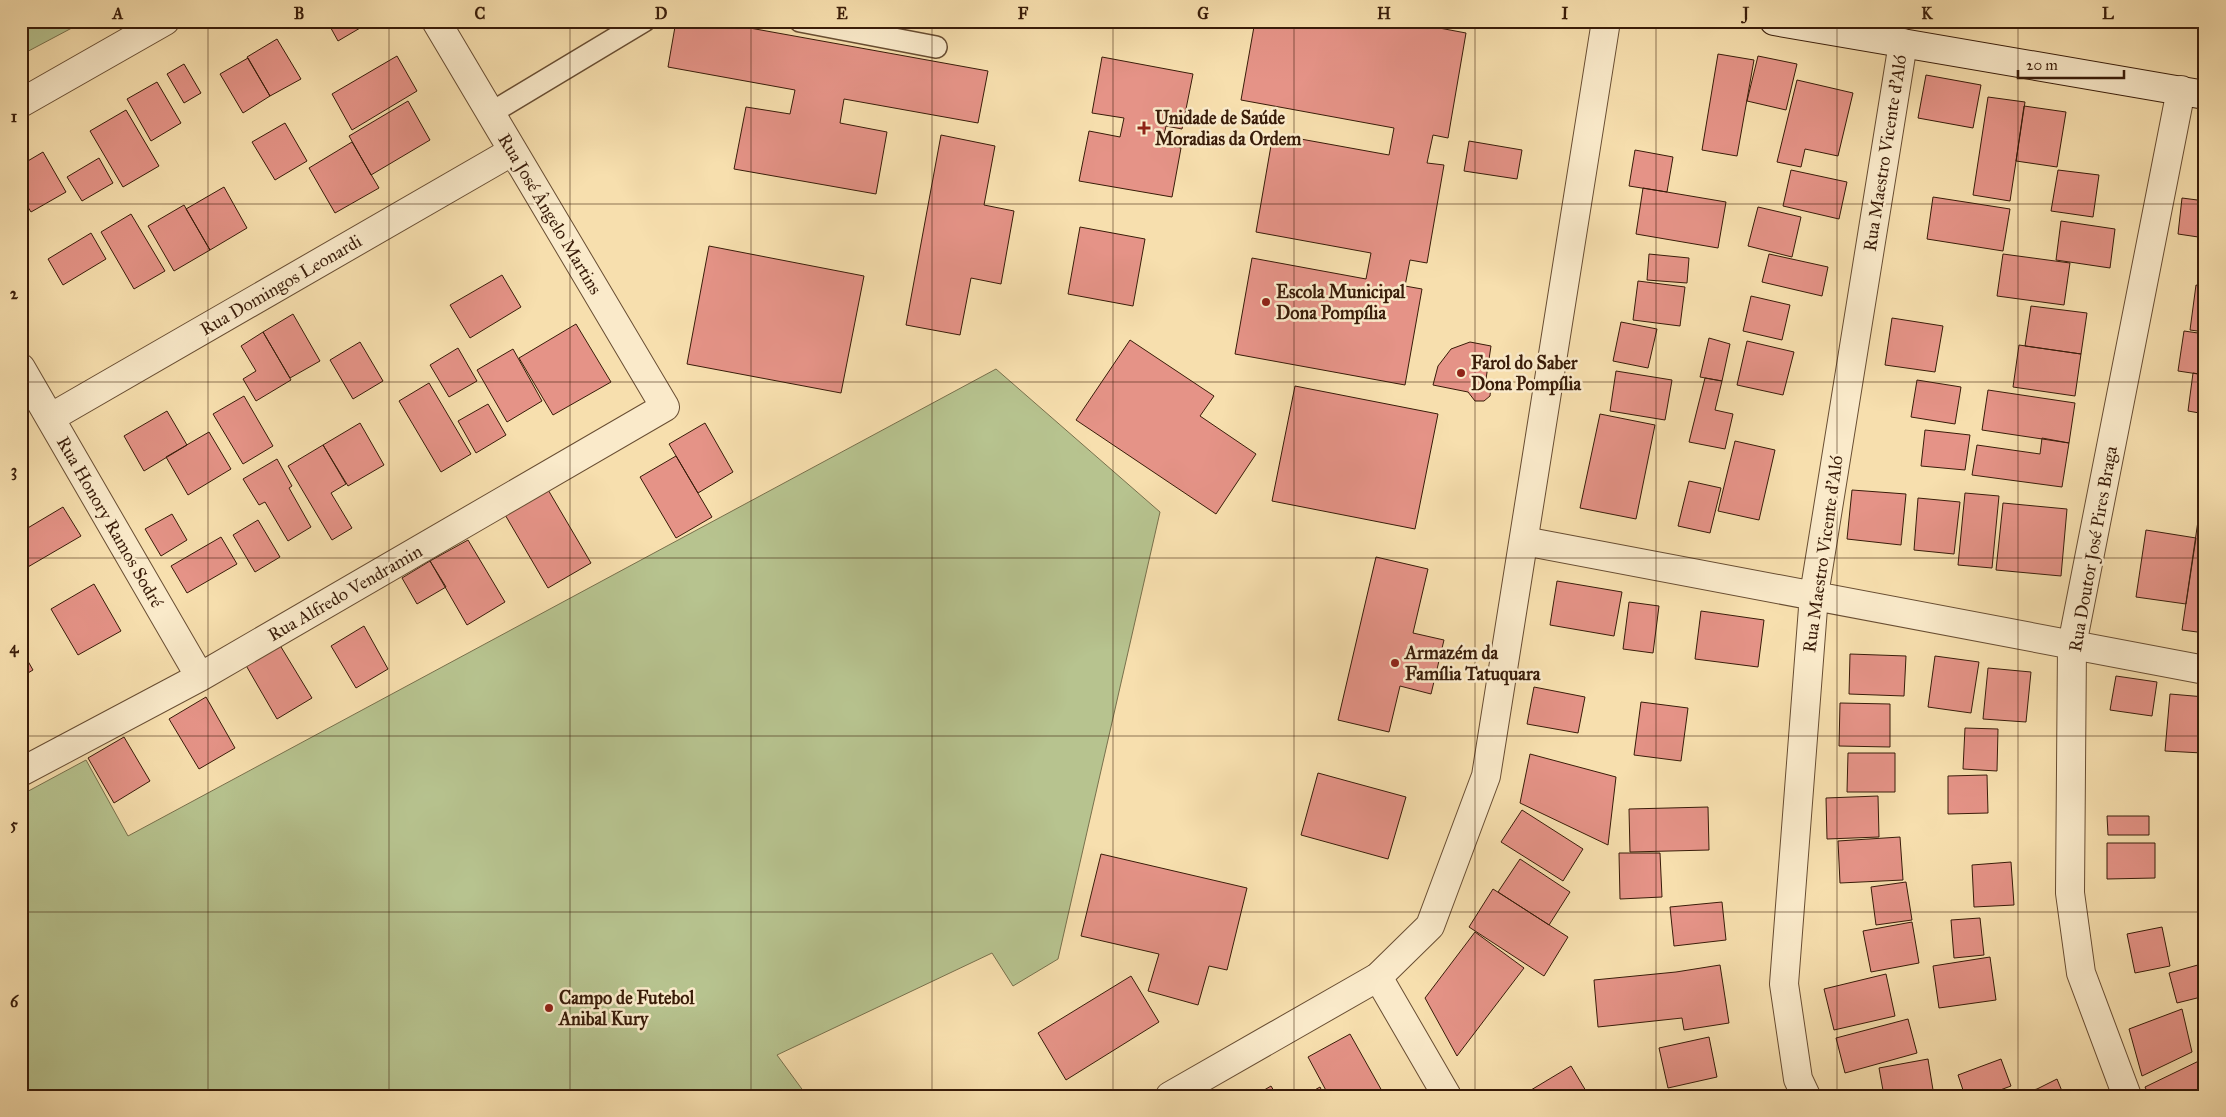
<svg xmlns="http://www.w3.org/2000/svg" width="2226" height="1117" viewBox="0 0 2226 1117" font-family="'IM FELL Great Primer',serif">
<rect width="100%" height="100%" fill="#f7dfae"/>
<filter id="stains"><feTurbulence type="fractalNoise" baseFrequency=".004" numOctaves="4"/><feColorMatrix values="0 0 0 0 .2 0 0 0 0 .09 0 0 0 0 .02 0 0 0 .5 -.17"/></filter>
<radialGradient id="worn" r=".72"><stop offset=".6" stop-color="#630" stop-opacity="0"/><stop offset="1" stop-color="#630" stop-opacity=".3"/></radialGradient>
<path fill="#b7c38f" stroke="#78704c" d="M21 21H85L21 55Z
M996 369 1160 512 1058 959 1013 986 992 953 777 1055 807 1096H21V795L86 760 128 836Z"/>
<path fill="#e59387" stroke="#391c09" d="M327 21H372L338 41Z
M676 21H711L988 71 978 123 844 99 840 123 887 132 876 194 734 169 746 107 790 114 795 90 668 67Z
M1255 21H1402L1466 33 1448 138 1433 135 1427 163 1444 165 1427 263 1410 260 1405 286 1422 289 1405 385 1235 354 1252 258 1366 279 1371 253 1256 232 1273 134 1389 155 1394 128 1241 100Z
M277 39 301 79 270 96 247 57Z
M1718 54 1754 60 1737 156 1702 150Z
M397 56 417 91 352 130 332 94Z
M1758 56 1797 64 1786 110 1747 101Z
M1102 57 1193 74 1182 129 1166 126 1162 144 1181 148 1172 197 1079 181 1089 131 1120 137 1124 118 1092 113Z
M248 58 270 96 243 113 220 74Z
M184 64 201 93 184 103 167 74Z
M1926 75 1981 85 1973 128 1918 118Z
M1797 80 1853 93 1838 156 1805 149 1801 167 1777 162Z
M157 82 181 123 151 141 127 99Z
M1988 97 2025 102 2010 201 1973 195Z
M408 101 430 140 371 175 349 136Z
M2024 106 2066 112 2057 167 2016 161Z
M126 110 159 166 123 187 90 131Z
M285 123 307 161 275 180 252 142Z
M941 135 995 146 984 205 1014 211 1001 284 971 278 960 335 906 325Z
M1469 141 1522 150 1517 179 1464 171Z
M352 142 379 188 335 213 309 168Z
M1635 150 1673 157 1667 192 1629 186Z
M43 152 66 192 31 212 21 196V165Z
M99 158 113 183 82 201 67 177Z
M1791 170 1847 182 1839 219 1783 206Z
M2058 170 2099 175 2093 217 2051 211Z
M224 187 247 228 210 250 186 209Z
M1643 188 1726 202 1718 248 1636 234Z
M1933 197 2010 209 2003 251 1927 239Z
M2182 198 2205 201V238L2178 234Z
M184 205 210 250 174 271 148 226Z
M1758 207 1801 217 1792 257 1748 246Z
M131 214 165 271 134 289 101 232Z
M2061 221 2115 229 2110 268 2056 260Z
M1080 227 1145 239 1133 306 1068 294Z
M91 233 106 259 63 285 48 259Z
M709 246 864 276 841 393 687 364Z
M1649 254 1689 258 1687 283 1647 280Z
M1769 254 1828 267 1822 296 1762 282Z
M2003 254 2070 263 2064 305 1997 296Z
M502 275 521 307 470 338 450 305Z
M1638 281 1685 287 1680 326 1633 320Z
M2196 285 2205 287V332L2190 330Z
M1751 296 1790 305 1782 340 1743 331Z
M2031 306 2087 313 2081 354 2025 346Z
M293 314 320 361 290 378 263 332Z
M1892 318 1943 326 1935 372 1885 365Z
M1621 322 1657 329 1648 368 1613 361Z
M576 324 611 382 553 415 519 358Z
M2184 331 2205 334V375L2178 371Z
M263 332 291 380 256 401 243 379 256 371 241 346Z
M1709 338 1730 344 1722 381 1700 377Z
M1130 340 1214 396 1200 416 1256 454 1216 514 1076 420Z
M1747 341 1794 352 1783 395 1737 385Z
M360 342 383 381 353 399 330 360Z
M1470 342 1491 346 1486 379 1491 386 1490 396 1484 401H1475L1468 392 1433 385 1438 366 1451 349Z
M2019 345 2081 354 2075 396 2013 387Z
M458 348 477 381 449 397 430 365Z
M513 349 542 401 507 422 477 370Z
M1616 371 1672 380 1665 420 1610 411Z
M2193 373 2205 375V414L2188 411Z
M1705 378 1722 381 1715 410 1733 414 1725 449 1689 442Z
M1917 380 1961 387 1955 424 1911 417Z
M429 383 471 454 441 472 399 401Z
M1295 386 1438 414 1415 529 1272 501Z
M1988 390 2075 403 2069 443 1982 430Z
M244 396 273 446 243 464 213 414Z
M488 404 506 435 476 453 458 421Z
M167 411 187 445 144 471 124 436Z
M1600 414 1655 425 1636 519 1580 508Z
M360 423 384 465 348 486 323 445Z
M705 423 733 472 698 493 669 444Z
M2204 428H2205V469L2198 468Z
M1925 430 1970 435 1965 470 1921 466Z
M209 432 231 469 188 495 166 457Z
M2042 438 2069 443 2062 487 1972 475 1977 445 2040 454Z
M1735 441 1775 450 1759 520 1718 511Z
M323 445 346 484 331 493 352 528 332 540 288 466Z
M676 456 712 517 676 538 640 477Z
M277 459 292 486 289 488 311 527 288 541 265 502 259 505 243 479Z
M1689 481 1721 488 1710 533 1678 526Z
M547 488 591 563 548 588 504 513Z
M1852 490 1906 494 1901 545 1847 539Z
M1965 493 1999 496 1992 568 1958 565Z
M1918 498 1960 502 1954 554 1914 550Z
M2003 503 2067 509 2061 576 1996 570Z
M63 507 81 536 21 571V532Z
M172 514 187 540 161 556 145 529Z
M258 520 280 557 255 572 233 535Z
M2198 521 2205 522V633L2182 630Z
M2146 530 2196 538 2186 604 2136 597Z
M221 537 237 564 187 593 171 566Z
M468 540 505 602 467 625 430 561Z
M1376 557 1428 569 1413 633 1444 640 1431 694 1400 686 1389 732 1338 720Z
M430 561 446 587 417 604 402 578Z
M1557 581 1622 592 1614 636 1550 625Z
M94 584 121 631 78 655 51 609Z
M1629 602 1659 606 1653 653 1623 649Z
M1701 611 1764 620 1758 667 1695 659Z
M364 626 388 669 356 688 331 646Z
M278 642 312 698 277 719 244 662Z
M21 649 33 670 21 677Z
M1850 654 1906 656 1904 696 1849 694Z
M1935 656 1979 662 1971 713 1928 707Z
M1988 668 2031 672 2026 722 1983 719Z
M2116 676 2157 682 2152 716 2110 710Z
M1534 687 1585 697 1578 733 1527 724Z
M2170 694 2205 697 2202 753 2165 751Z
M206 697 235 748 199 769 169 719Z
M1641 702 1688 708 1681 761 1634 755Z
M1840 703 1890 704V747L1839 746Z
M1965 728 1998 729 1997 771 1963 769Z
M124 737 150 781 114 803 88 758Z
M1848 753H1895V792H1847Z
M1530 754 1616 777 1608 845 1520 803Z
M1318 773 1406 797 1388 859 1301 835Z
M1987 775 1988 813 1948 814V776Z
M1878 796 1879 837 1827 839 1826 798Z
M1708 807 1709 850 1630 852 1629 809Z
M1522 810 1583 849 1563 881 1501 842Z
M2107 816H2149V835H2108Z
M1900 837 1903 880 1840 883 1838 841Z
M2107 843H2155V878L2107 879Z
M1619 853H1660L1662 897 1620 899Z
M1101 854 1247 888 1227 970 1209 966 1198 1005 1148 991 1159 954 1081 936Z
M1520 859 1570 892 1549 925 1498 892Z
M2011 862 2014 905 1974 907 1972 865Z
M2200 869H2205V918H2204Z
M1906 882 1912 920 1876 925 1871 887Z
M1493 889 1568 937 1544 976 1469 927Z
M1722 902 1726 940 1674 946 1670 907Z
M1980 918 1984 955 1954 958 1951 920Z
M1912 922 1919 963 1871 972 1863 931Z
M2162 927 2170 966 2135 973 2127 934Z
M1475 932 1524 968 1457 1056 1425 998Z
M1990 957 1996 1000 1939 1008 1933 966Z
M2205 963V996L2177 1003 2169 973Z
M1720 965 1729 1023 1684 1030 1682 1018 1598 1027 1594 980 1676 972Z
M1886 974 1895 1016 1834 1030 1824 989Z
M1131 976 1159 1022 1066 1080 1038 1033Z
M2182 1009 2192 1052 2142 1076 2129 1029Z
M1908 1019 1917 1053 1845 1073 1836 1038Z
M1350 1034 1382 1091 1372 1096H1329L1308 1057Z
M1709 1037 1717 1077 1668 1088 1659 1048Z
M2205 1058V1096H2149L2145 1087Z
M1928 1059 1934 1096H1884L1879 1068Z
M2001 1059 2011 1086 1984 1096H1965L1958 1075Z
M1571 1066 1589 1096H1528L1526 1093Z
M2057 1079 2064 1096H2010L2037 1089Z
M1271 1086 1277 1096H1254Z
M1320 1087 1324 1096H1304Z"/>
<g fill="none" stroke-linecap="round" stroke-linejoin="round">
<g stroke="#684d32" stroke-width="24">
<path id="service" d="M800 21 936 47
M491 113 644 21"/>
</g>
<g stroke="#684d32" stroke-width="30">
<path id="minor" d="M21 103 165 21
M21 368 200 677
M50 418 513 151
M1524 541 2205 670
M21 772 200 677 665 407 436 21
M1378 977 1447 1096
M1806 1096 1798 1079 1784 984 1814 595 1903 43
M2127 1096 2081 973 2070 893 2072 645 2181 90"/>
</g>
<g stroke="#684d32" stroke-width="30">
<path id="tertiary" d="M1170 1096 1378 977 1430 926 1486 776 1606 21"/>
</g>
<g stroke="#391c09" stroke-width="30">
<path id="secondary" d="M1774 21 2205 95"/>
</g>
<use href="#service" stroke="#faeaca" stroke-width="21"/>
<use href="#minor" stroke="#faeaca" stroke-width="28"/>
<use href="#tertiary" stroke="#faeaca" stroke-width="28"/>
<use href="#secondary" stroke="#faeaca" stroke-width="28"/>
</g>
<path fill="none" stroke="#391c09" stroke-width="1" stroke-opacity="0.55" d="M208 21V1096M389 21V1096M570 21V1096M751 21V1096M932 21V1096M1113 21V1096M1294 21V1096M1475 21V1096M1656 21V1096M1837 21V1096M2018 21V1096M21 204H2205M21 382H2205M21 558H2205M21 736H2205M21 912H2205"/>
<g fill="#8f2418" stroke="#faeaca" stroke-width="2">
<path d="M1141.5 120.5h5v5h5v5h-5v5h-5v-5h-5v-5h5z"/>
<circle cx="1266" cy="302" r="5"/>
<circle cx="1461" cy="373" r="5"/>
<circle cx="1395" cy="663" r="5"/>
<circle cx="549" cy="1008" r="5"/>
</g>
<g text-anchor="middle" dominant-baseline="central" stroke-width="5" stroke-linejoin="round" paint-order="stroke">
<g font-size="18" font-weight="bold" fill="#391c09" stroke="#faeaca" text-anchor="start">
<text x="1155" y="118">Unidade de Saúde<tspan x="1155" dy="21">Moradias da Ordem</tspan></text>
<text x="1276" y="292">Escola Municipal<tspan x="1276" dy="21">Dona Pompília</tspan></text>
<text x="1471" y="363">Farol do Saber<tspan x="1471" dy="21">Dona Pompília</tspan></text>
<text x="1405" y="653">Armazém da<tspan x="1405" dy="21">Família Tatuquara</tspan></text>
<text x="559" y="998">Campo de Futebol<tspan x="559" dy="21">Anibal Kury</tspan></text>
</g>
<g font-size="18" fill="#391c09" stroke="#faeaca">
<text transform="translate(1885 153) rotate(-81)">Rua Maestro Vicente d'Aló</text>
<text transform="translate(550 214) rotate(59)">Rua José Ângelo Martins</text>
<text transform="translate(281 285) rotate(-30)">Rua Domingos Leonardi</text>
<text transform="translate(110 522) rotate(60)">Rua Honory Ramos Sodré</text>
<text transform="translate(2093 549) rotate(-80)">Rua Doutor José Pires Braga</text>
<text transform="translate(1823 554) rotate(-82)">Rua Maestro Vicente d'Aló</text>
<text transform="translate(345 593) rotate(-30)">Rua Alfredo Vendramin</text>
</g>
</g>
<rect width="2226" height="1117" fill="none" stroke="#f7dfae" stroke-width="55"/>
<path d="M2018 70v8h106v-8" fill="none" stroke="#391c09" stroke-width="2.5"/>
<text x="2026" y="70" font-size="15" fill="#391c09" stroke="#faeaca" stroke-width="4" paint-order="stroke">20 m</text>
<rect x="28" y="28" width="2170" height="1062" fill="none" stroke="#391c09" stroke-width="2"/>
<g font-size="16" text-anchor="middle" font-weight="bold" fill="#391c09">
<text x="118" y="19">A</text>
<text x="299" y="19">B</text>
<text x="480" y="19">C</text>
<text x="661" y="19">D</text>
<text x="842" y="19">E</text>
<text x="1023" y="19">F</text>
<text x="1203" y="19">G</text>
<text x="1384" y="19">H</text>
<text x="1565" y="19">I</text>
<text x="1746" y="19">J</text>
<text x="1927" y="19">K</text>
<text x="2108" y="19">L</text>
<text x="14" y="122">1</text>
<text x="14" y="299">2</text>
<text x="14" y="476">3</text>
<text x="14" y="653">4</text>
<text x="14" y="830">5</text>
<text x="14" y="1007">6</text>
</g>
<rect width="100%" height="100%" filter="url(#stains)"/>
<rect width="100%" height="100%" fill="url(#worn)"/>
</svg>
